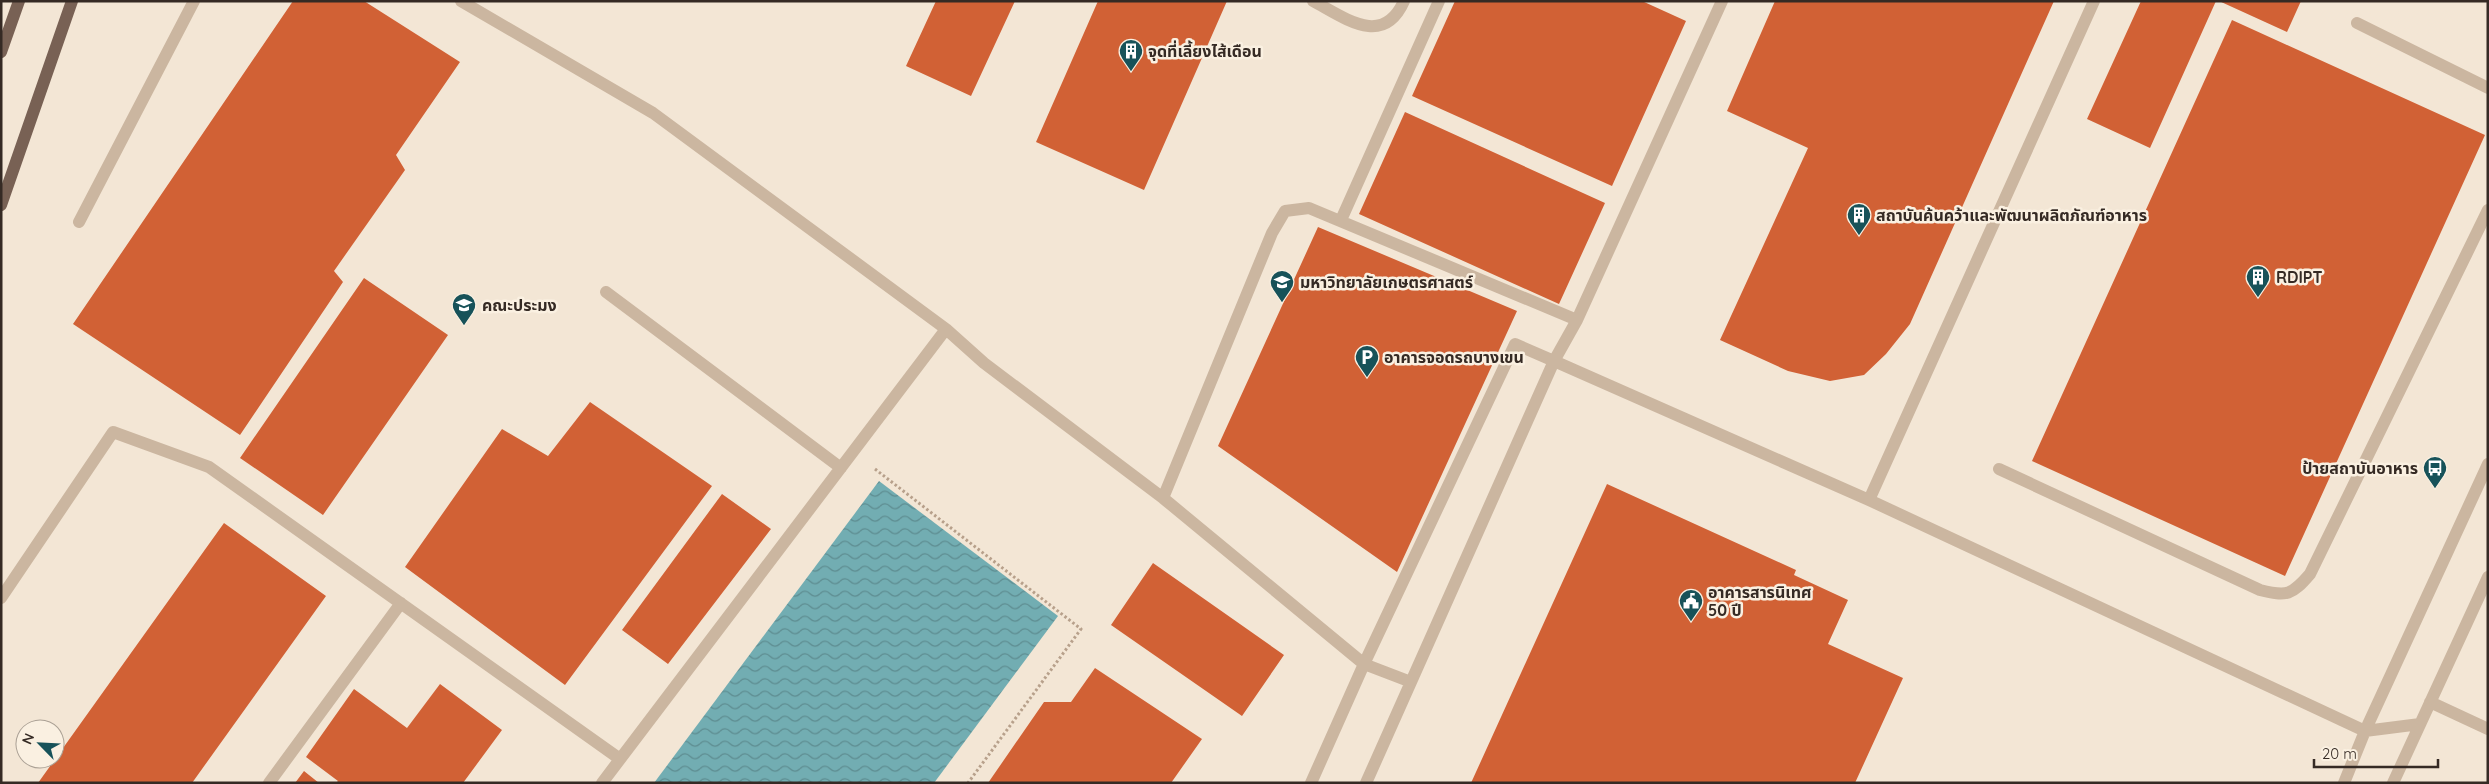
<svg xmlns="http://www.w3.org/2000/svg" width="2489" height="784" viewBox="0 0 2489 784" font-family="Quicksand,'Noto Sans Thai',sans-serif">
<defs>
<pattern id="water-waves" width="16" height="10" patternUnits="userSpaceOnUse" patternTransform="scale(1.25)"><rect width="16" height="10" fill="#72adb2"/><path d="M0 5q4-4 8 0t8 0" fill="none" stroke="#5e8d91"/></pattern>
</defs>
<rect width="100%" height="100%" fill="#f3e6d5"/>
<path fill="url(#water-waves)" d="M879 481 1058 616 934 783H654Z"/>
<path fill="#d16135" d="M293 1H364L460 62 396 155 405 170 334 271 343 282 240 435 73 324Z
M936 1H1015L971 96 906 66Z
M1098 1H1227L1144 190 1036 142Z
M1455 1H1642L1686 21 1612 186 1412 96Z
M1775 1H2054L1910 324 1886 354 1864 375 1830 381 1788 371 1720 340 1808 148 1727 111Z
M2141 1H2216L2150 148 2087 119Z
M2219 1H2301L2287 32Z
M2232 20 2485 135 2285 576 2032 461Z
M1405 112 1605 203 1559 304 1359 214Z
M1318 227 1517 311 1397 572 1218 446Z
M364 278 448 335 323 515 240 458Z
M590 402 712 486 565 685 405 567 502 429 548 456Z
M1607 484 1796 570 1794 575 1848 600 1828 644 1903 678 1855 783H1471Z
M722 494 771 529 668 664 622 630Z
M224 523 326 596 192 783H38Z
M1153 563 1284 655 1242 716 1111 625Z
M1095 668 1202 739 1171 783H988L1044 702H1071Z
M440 684 502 730 463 783H336L338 781 306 757 354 689 407 728Z
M304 771 319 783H295Z"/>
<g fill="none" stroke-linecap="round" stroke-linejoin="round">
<path stroke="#b7a08b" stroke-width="3" stroke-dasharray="2.5 2.5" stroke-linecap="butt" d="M875 469 1081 629 968 783"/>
<path stroke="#cbb6a0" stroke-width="12" d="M461 1 653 113 946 329 984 363 1163 498 1364 664 1411 682
M1313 1C1345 18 1383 48 1404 1
M1722 1 1577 320 1554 361 1869 500 2365 731 2420 724
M2357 23 2488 88
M1341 220 1439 1
M79 222 194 1
M606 292 841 468
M1999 469 2260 590C2287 597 2292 595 2310 574L2488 210
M1163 498 1272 233 1285 211 1309 208 1577 320
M1869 500 2094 1
M1 598 113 432 209 467 620 759
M2430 702 2488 729
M269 783 401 603
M602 783 946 329
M1311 783 1364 664 1515 344 1554 361 1366 783
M2344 783 2365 731 2488 464
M2393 783 2488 577"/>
<path stroke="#786154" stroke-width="12" d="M1 52 19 1
M1 205 72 1"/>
</g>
<defs>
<g id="building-pin" transform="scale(1.25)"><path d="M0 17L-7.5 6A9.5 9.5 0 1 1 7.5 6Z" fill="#175259" stroke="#faf0e1"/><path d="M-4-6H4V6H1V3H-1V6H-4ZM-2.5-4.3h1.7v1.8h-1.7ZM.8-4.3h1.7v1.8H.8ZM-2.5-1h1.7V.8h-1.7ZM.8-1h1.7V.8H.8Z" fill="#fff"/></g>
<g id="university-pin" transform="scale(1.25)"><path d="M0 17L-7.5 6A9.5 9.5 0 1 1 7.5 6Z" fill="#175259" stroke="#faf0e1"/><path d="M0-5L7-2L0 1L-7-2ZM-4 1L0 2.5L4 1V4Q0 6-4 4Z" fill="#fff"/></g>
<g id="parking-pin" transform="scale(1.25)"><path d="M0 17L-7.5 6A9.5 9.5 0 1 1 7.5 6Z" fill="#175259" stroke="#faf0e1"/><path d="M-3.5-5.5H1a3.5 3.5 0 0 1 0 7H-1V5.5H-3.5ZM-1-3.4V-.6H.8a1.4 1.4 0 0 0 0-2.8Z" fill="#fff"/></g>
<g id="bus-pin" transform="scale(1.25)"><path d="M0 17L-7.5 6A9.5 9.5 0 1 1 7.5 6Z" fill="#175259" stroke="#faf0e1"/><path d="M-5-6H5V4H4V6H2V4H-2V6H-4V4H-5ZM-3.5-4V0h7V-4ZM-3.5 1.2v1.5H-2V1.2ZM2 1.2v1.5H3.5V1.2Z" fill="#fff"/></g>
<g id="civic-pin" transform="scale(1.25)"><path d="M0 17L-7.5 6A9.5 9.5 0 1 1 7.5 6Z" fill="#175259" stroke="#faf0e1"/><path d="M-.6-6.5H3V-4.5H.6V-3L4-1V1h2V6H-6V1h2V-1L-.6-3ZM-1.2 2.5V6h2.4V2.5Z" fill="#fff"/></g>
</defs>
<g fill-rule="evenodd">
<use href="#building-pin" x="1131" y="51"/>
<use href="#building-pin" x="1859" y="215"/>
<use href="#building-pin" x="2258" y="277"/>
<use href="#university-pin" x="1282" y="282"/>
<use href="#university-pin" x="464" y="305"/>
<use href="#parking-pin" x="1367" y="357"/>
<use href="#bus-pin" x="2435" y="468"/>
<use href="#civic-pin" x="1691" y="601"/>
</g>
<g text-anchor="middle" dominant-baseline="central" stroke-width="5" stroke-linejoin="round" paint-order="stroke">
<g font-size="16" font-weight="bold" fill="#352a24" stroke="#faf0e1" text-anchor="start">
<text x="1148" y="51">จุดที่เลี้ยงไส้เดือน</text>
<text x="1876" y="215">สถาบันค้นคว้าและพัฒนาผลิตภัณฑ์อาหาร</text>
<text x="2276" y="277">RDIPT</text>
<text x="1300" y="282">มหาวิทยาลัยเกษตรศาสตร์</text>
<text x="482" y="305">คณะประมง</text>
<text x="1384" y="357">อาคารจอดรถบางเขน</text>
<text x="2418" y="468" text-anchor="end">ป้ายสถาบันอาหาร</text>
<text x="1708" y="592">อาคารสารนิเทศ<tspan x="1708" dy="18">50 ปี</tspan></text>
</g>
</g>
<rect width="2489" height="784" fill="none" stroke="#352a24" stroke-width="5"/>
<g transform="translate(40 744) rotate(294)"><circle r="24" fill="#faf0e1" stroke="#aba195"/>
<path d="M0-4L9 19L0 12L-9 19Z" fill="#175259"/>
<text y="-8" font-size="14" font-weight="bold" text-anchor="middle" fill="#352a24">N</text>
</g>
<path d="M2314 759v8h124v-8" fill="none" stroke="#352a24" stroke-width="2.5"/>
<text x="2322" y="759" font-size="15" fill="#352a24" stroke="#faf0e1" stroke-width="4" paint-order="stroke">20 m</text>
</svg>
